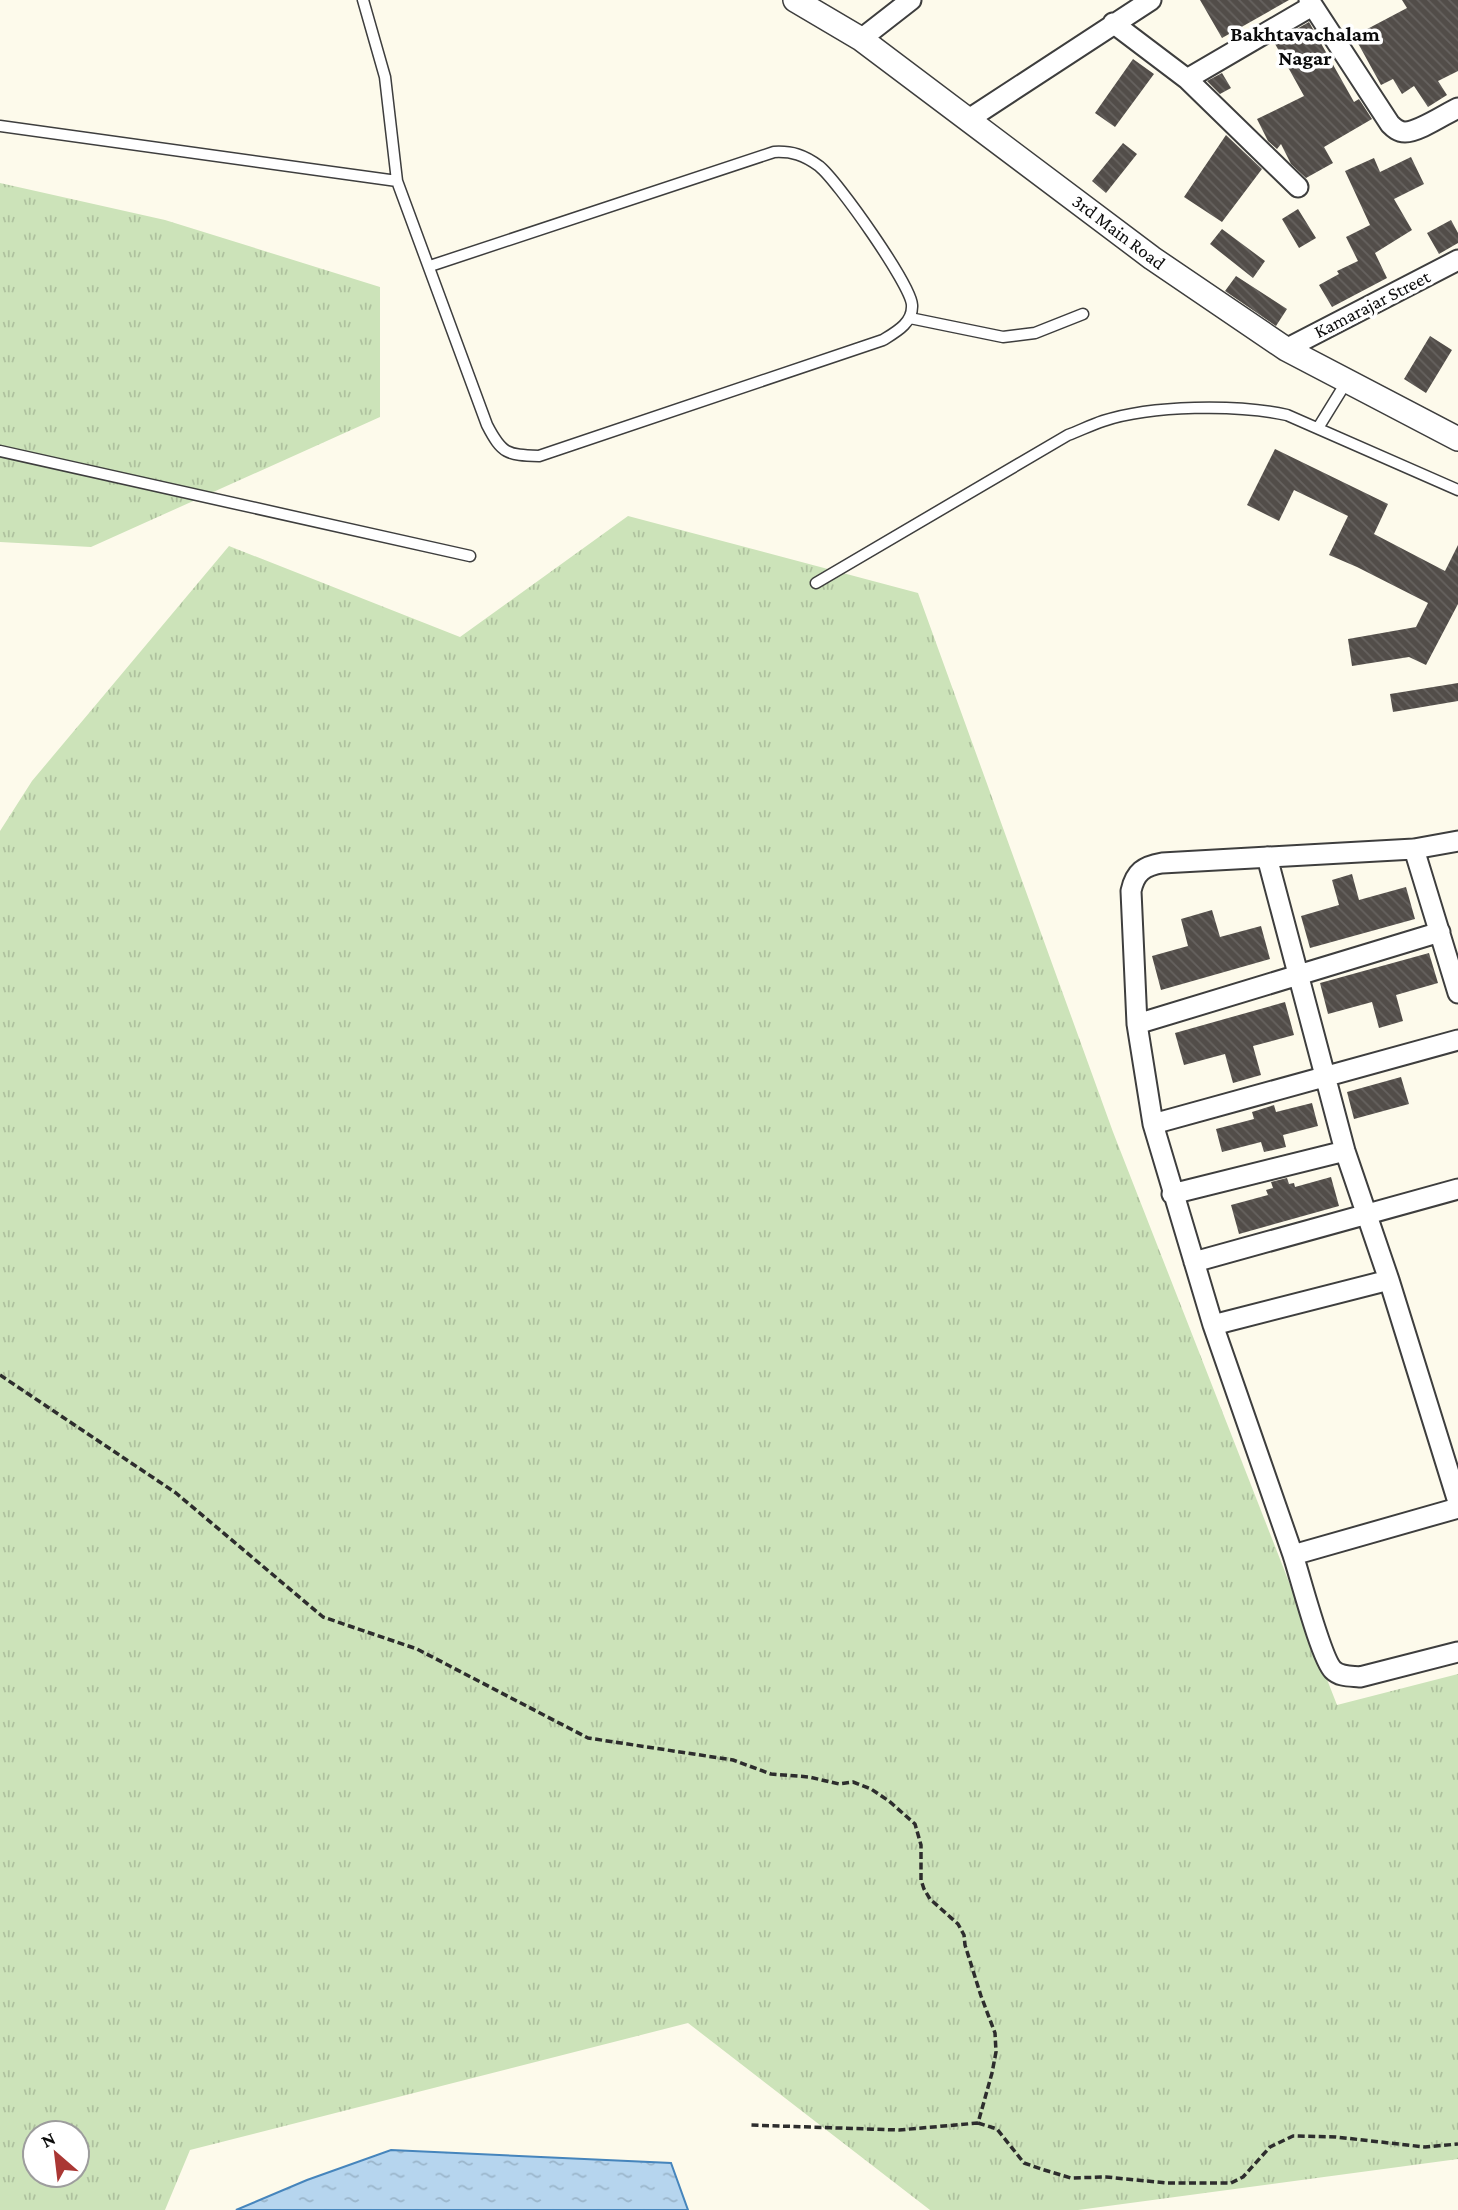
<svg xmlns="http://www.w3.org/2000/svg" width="1458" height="2210" viewBox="0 0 1458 2210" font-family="'Crimson Pro',serif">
<defs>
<pattern id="grass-tufts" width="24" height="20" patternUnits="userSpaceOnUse" patternTransform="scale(1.75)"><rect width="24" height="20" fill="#cce3b9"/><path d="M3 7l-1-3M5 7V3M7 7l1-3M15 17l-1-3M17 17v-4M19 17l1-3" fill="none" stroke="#aec19e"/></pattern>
<pattern id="water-ripples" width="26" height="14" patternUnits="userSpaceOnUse" patternTransform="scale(1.75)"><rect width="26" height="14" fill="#b6d5ee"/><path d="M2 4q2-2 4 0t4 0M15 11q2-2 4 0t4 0" fill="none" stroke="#9bb6cb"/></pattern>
<pattern id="building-back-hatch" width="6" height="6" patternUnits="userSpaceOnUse" patternTransform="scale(1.75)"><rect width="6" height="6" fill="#524d49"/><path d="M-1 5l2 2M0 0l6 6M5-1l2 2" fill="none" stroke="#66625f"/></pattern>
</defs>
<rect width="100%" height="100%" fill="#fdfaeb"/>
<path fill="url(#grass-tufts)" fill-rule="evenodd" d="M0 183 165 220 380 287V417L91 547 0 542Z
M628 516 918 593 1113 1132 1337 1705 1458 1674V2159L1078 2210H930L688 2023 190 2150 165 2210H0V831L32 781 229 546 460 637ZM35 2133H77V2175H35Z"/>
<path fill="url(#water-ripples)" stroke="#4685bc" stroke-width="2" d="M391 2150 671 2163 688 2210H236L307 2180Z"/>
<path fill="url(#building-back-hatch)" d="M1200 0H1289L1222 38Z
M1402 0H1458V71L1438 81 1447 95 1428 107 1414 86 1402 94 1393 79 1381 85 1354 36 1407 8Z
M1309 22 1354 102 1359 99 1372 119 1324 147 1333 163 1306 178 1291 164 1281 144 1277 149 1268 141 1257 119 1304 96 1274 42Z
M1133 59 1154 74 1115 127 1095 113Z
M1222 73 1231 88 1220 94 1207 81Z
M1226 135 1262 169 1222 222 1184 197Z
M1123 143 1137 154 1106 193 1092 181Z
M1411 157 1424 184 1394 199 1412 230 1375 253 1387 278 1332 307 1319 285 1339 274 1337 271 1358 261 1346 237 1370 225 1345 171 1374 158 1380 172Z
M1298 209 1316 238 1299 248 1282 219Z
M1451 220 1458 233V243L1439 254 1427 233Z
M1222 229 1265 261 1253 278 1210 244Z
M1236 276 1287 309 1276 326 1225 291Z
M1430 336 1452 350 1426 393 1404 379Z
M1275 449 1388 504 1374 534 1445 571 1458 545V604L1426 665 1409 657 1352 666 1348 639 1416 627 1428 603 1357 567 1329 555 1348 516 1294 490 1279 521 1247 505Z
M1458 683V701L1393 712 1390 694Z
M1352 874 1359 900 1406 887 1415 919 1310 948 1301 916 1339 905 1332 880Z
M1212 910 1220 937 1261 926 1270 959 1161 990 1152 956 1188 946 1181 919Z
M1429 953 1438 983 1396 995 1403 1021 1379 1028 1372 1002 1328 1014 1320 983Z
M1285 1002 1294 1035 1253 1046 1261 1075 1233 1083 1225 1054 1184 1065 1175 1033Z
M1401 1077 1409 1104 1354 1119 1347 1092Z
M1312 1103 1318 1126 1283 1135 1286 1147 1264 1152 1261 1142 1222 1152 1216 1129 1254 1119 1252 1112 1274 1105 1276 1112Z
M1331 1177 1339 1206 1239 1234 1231 1205 1268 1195 1266 1190 1273 1188 1271 1182 1287 1178 1289 1184 1294 1183 1295 1187Z"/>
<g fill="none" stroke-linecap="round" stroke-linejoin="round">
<g stroke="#3e3e3e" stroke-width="13">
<path id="service" d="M363 0 385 77 397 181 487 425C502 454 507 455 539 456L883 340C896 332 913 323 912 305 911 285 837 180 819 166 804 155 792 151 774 152L430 266
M0 126 397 181
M910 318 1003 337 1035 333 1083 314
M1318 428 1347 381
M0 451 470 556
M816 583 1068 435C1079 431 1091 425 1103 421 1152 405 1237 404 1287 415L1458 490"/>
</g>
<g stroke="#3e3e3e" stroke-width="23">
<path id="minor" d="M1309 0 1390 124C1394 128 1398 132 1405 132 1419 132 1445 114 1458 108
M1113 23 1187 79 1312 6
M861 39 911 0
M1187 79 1298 187
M969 119 1151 0
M1286 349 1458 260
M1458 841 1414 849 1162 863C1144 866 1135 872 1131 891L1137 1024 1153 1124 1213 1325 1293 1555 1458 1508
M1414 849 1458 993
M1267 857 1345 1151 1389 1280 1458 1502
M1137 1024 1440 932
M1153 1124 1458 1040
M1172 1194 1345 1151
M1194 1262 1458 1189
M1213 1325 1389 1280
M1293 1555C1300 1576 1321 1658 1333 1670 1340 1677 1351 1676 1360 1677L1458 1652"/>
</g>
<g stroke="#3e3e3e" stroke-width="26">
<path id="tertiary" d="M795 0 861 39 1152 258 1286 349 1458 439"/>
</g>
<path stroke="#2d2d2d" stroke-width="3.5" stroke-dasharray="7 3.5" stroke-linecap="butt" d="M0 1375 176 1493 323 1617 417 1649 588 1738 733 1760 771 1774 809 1777 839 1784 853 1782 871 1789 889 1801 915 1824 921 1845V1880L924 1889 930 1899 958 1924 964 1935 965 1945 981 1996 995 2033 996 2052 992 2073 978 2123 899 2130 749 2125
M978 2123 997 2129 1024 2163 1041 2169 1071 2178 1106 2177 1167 2183H1231L1243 2177 1270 2147 1293 2136 1336 2137 1425 2147 1458 2144"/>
<use href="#service" stroke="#fff" stroke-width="10"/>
<use href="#minor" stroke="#fff" stroke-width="19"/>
<use href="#tertiary" stroke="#fff" stroke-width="23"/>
</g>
<g text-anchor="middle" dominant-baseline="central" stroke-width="7" stroke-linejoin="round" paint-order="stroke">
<g font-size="19" fill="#0b0b0b" stroke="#fff">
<text transform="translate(1119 232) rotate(37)">3rd Main Road</text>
<text transform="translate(1372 304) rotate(-27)">Kamarajar Street</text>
</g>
<g font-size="21" font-weight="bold" fill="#0b0b0b" stroke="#fff">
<text x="1305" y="34">Bakhtavachalam<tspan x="1305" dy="24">Nagar</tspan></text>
</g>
</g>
<g transform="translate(56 2154) rotate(332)"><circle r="33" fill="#ffffff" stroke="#9d9d9d" stroke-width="2"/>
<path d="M0-5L12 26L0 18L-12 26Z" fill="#aa3734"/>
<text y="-10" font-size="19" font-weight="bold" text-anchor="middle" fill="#0b0b0b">N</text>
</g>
</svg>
